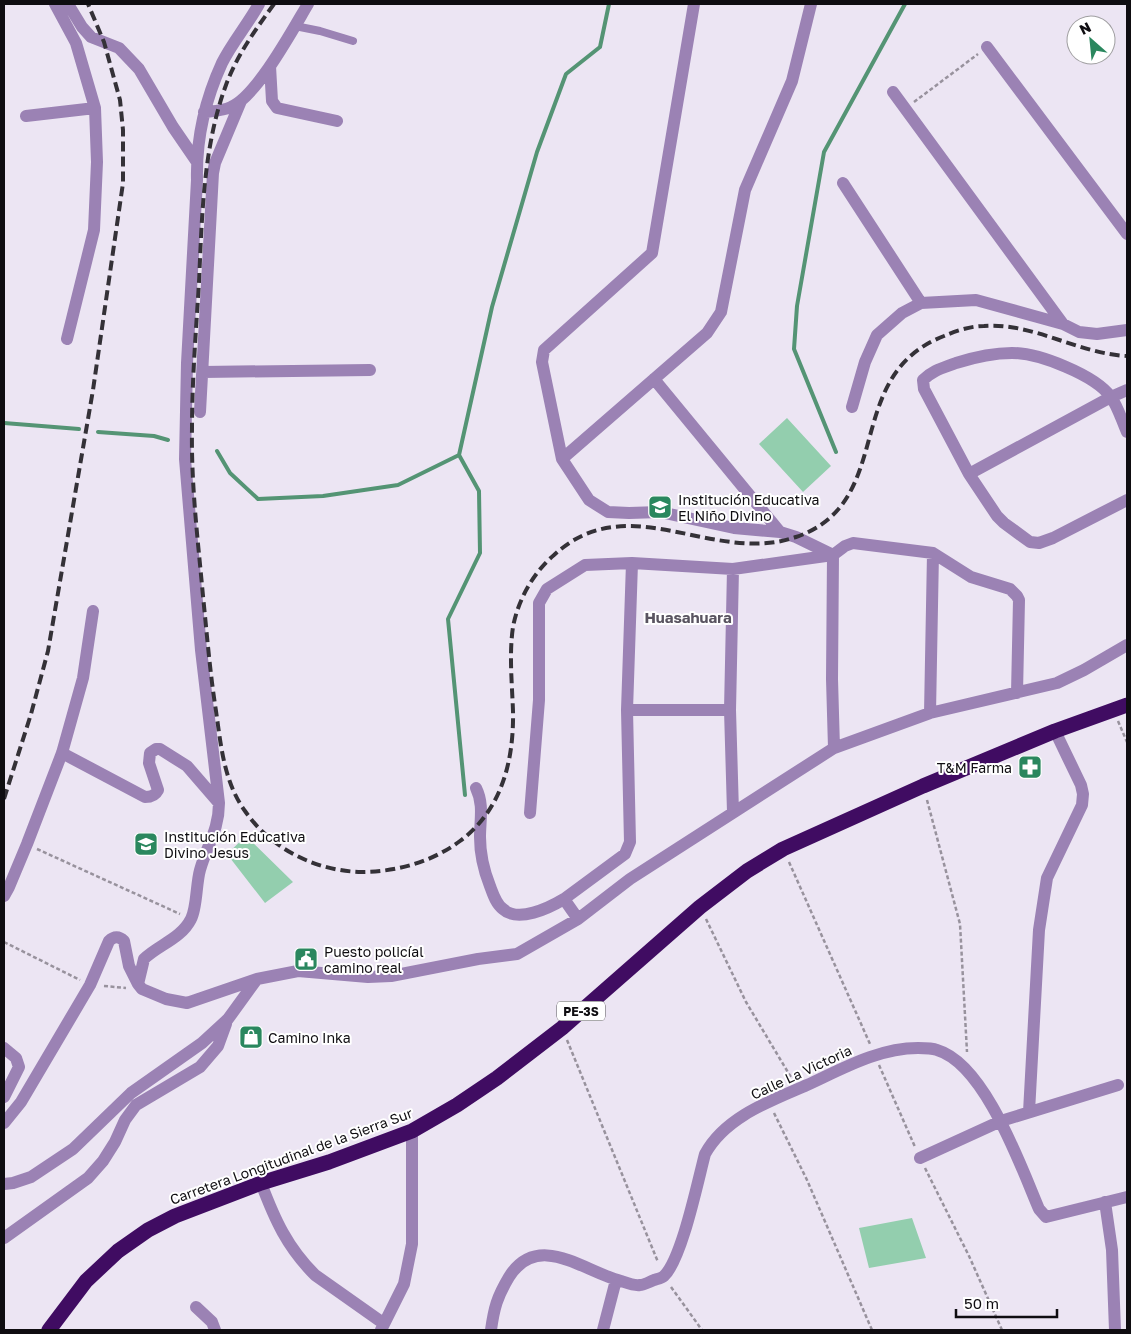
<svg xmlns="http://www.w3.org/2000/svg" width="1131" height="1334" viewBox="0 0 1131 1334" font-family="'Golos Text',sans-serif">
<rect width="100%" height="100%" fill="#ece5f3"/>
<path fill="#93ceae" d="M787 418 831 466 803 492 759 444Z
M246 836 293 882 265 903 227 854Z
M912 1218 926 1258 869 1268 859 1228Z"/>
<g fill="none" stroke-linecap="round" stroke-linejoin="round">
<path stroke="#549474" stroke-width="4" d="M4 423 79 429
M98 432 154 436 168 440
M217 451 230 473 258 499 323 496 398 485 459 455
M836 452 794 349 797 306 824 152 905 4
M465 795 448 619 480 553 479 491 459 455 492 307 537 152 566 74 600 47 609 4"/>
<path stroke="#98929d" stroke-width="2.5" stroke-dasharray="4 2.5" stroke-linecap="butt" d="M914 102 978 54
M1118 721 1127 742
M927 800 960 924 967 1052
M37 849 180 914
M789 862 870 1044
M706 919 746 1002 792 1079
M4 942 80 980
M104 986 126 988
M567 1040 658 1262
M879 1065 915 1147
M774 1113 807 1180 872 1330
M925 1168 969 1256 1002 1330
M671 1287 702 1330"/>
<path stroke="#9b82b4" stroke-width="8" d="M295 26 320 31 353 41"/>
<path stroke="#9b82b4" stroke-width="12" d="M55 4 76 43 95 108 97 162 94 230 67 339
M68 4 82 27 91 37 119 48 139 69 173 127 197 162
M259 4C248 24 232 43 222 63 205 100 196 139 197 180L187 363 185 459 201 650 219 803C219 830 207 845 200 870 196 884 197 908 191 919 181 939 158 945 144 959L138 984 142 989 166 999 187 1003 257 979 298 971 368 977 391 976 478 959 517 954 578 919 630 879 834 748 930 713 1057 683 1084 670 1127 645
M694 4 652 253 544 350 542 362 562 459 589 500 608 512 629 513 660 512 734 528 780 532
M987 47 1127 234
M270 66 272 101 277 108 337 121
M893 92 1063 324
M204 112C213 111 223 111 231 107 257 96 293 29 308 4
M26 116 95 108
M843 183 921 303
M203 372 370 370
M654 379 780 532 796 537 833 555
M852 407 865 362 877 335 902 313 921 303 976 300 1063 324 1079 332 1097 334 1127 330
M200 412 213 173 215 163 241 101
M1127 432C1122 421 1118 407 1111 397 1095 375 1039 353 1012 353 992 353 975 357 956 363 943 368 933 370 923 380L924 389 969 474 997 516 1004 523 1030 542 1039 543 1053 538 1127 500
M562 459 707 333 721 312 745 190 792 81 811 4
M969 474 1111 397 1127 390
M833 555 832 679 834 748
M627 710H730
M930 713 933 553
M62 753 145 797C151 797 155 796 158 790L149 763 150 753 156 749H160L187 766 219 803
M476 788C484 804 480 820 480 837 480 853 484 871 490 886 493 894 496 904 503 909 518 923 549 908 564 899
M733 812 730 710 733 569
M530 813 539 700V603L547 589 585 565 632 563 733 569 833 555 845 546 853 543 933 553 971 577 1010 589 1017 596 1019 600 1017 693
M4 896 9 887 27 844 62 753 83 678 93 611
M578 919 564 899 625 854 630 842 627 710 632 563
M4 1048 16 1058 19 1067 4 1097
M1029 1112 1039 930 1047 878 1082 805 1083 794 1081 785 1055 731
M4 1123 21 1102 80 1002 90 985 109 941C114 936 119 936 124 941L129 966 138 984
M920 1158 1001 1121 1118 1085
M261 1183C275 1220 287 1247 315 1275L383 1323
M4 1184 13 1183 31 1177 73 1149 131 1093 202 1043 228 1019 257 979
M1105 1202 1112 1250 1115 1330
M4 1238 88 1178 103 1161 115 1142 125 1120 136 1105 200 1067 218 1046 226 1024
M196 1307 212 1322 215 1330
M381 1330 404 1284 412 1244V1131
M491 1330C494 1308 497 1297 509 1277 538 1231 583 1271 621 1281 627 1283 634 1286 640 1285 644 1285 649 1282 654 1280 657 1279 662 1278 664 1276 682 1259 698 1180 705 1154 725 1117 770 1101 807 1085 842 1069 878 1048 918 1048 923 1048 932 1048 937 1050 985 1064 1021 1167 1039 1209L1046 1217 1127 1197
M603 1330 616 1280"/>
<path stroke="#400c62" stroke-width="15" d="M49 1330 86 1281 118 1251 148 1230 175 1216 261 1183 329 1162 412 1131 457 1105 497 1078 562 1028 700 907 747 871 783 849 923 786 1055 731 1127 705"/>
<path stroke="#343137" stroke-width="4" stroke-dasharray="10 5" stroke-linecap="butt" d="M274 4C256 29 237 55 226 85 203 147 202 217 199 282 196 331 192 380 192 429 191 485 198 541 203 596 207 635 210 673 216 711 221 746 224 782 245 811 271 849 316 871 361 872 396 872 432 862 460 841 502 810 514 760 513 711 512 683 509 654 513 627 518 600 533 573 554 555 629 486 713 566 796 537 898 502 840 376 944 336 956 331 970 326 984 326 1032 322 1079 354 1127 356
M4 799 31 714 48 651 93 390 123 183V130L120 100 104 42 88 4"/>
</g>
<defs>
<g id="school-square" transform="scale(1.25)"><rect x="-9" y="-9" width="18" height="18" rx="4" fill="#2a875e" stroke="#fff"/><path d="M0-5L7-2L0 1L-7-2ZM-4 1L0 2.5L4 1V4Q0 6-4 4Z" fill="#fff"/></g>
<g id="pharmacy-square" transform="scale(1.25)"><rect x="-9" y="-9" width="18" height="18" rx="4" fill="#2a875e" stroke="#fff"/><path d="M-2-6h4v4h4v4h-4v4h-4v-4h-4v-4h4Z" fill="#fff"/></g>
<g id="civic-square" transform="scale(1.25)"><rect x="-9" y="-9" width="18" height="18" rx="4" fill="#2a875e" stroke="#fff"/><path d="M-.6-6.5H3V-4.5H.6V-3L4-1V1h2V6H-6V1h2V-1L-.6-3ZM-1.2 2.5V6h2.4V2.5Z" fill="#fff"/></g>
<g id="shop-square" transform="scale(1.25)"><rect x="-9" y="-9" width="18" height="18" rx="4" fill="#2a875e" stroke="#fff"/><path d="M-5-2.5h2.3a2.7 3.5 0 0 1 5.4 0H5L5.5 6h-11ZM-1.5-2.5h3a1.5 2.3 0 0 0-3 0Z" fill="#fff"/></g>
</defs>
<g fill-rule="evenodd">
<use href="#school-square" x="660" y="507"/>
<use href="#pharmacy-square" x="1030" y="767"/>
<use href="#school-square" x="146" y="844"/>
<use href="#civic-square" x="306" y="959"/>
<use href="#shop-square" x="251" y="1037"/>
</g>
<g text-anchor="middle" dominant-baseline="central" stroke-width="4" stroke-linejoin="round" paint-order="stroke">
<rect fill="#fff" stroke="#575658" stroke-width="1" x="557" y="1001.5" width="48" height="19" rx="4"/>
<g font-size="12" font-weight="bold" fill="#0f0d11">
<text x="581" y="1011">PE-3S</text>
</g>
<g font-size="14" fill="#0f0d11" stroke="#fff" text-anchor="start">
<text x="678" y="499">Institución Educativa<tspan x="678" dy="16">El Niño Divino</tspan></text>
<text x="1012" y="767" text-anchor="end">T&amp;M Farma</text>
<text x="164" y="836">Institución Educativa<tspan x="164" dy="16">Divino Jesus</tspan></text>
<text x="324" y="951">Puesto policíal<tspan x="324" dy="16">camino real</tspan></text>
<text x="268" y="1037">Camino Inka</text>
</g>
<g font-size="14" fill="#0f0d11" stroke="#fff">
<text transform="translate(801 1072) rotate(-25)">Calle La Victoria</text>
<text transform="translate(291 1156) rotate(-20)">Carretera Longitudinal de la Sierra Sur</text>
</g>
<g font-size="15" font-weight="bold" fill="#595460" stroke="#fff">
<text x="688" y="617">Huasahuara</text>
</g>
</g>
<rect width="1131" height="1334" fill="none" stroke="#0f0d11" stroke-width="10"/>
<g transform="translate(1091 40) rotate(333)"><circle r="24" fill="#ffffff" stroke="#9f9ea0"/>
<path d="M0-4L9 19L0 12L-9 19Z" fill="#2a875e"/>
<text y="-8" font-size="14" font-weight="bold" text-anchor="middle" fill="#0f0d11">N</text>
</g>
<path d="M956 1309v8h101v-8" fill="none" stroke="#0f0d11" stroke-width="2.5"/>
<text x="964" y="1309" font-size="15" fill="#0f0d11" stroke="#ffffff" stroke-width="4" paint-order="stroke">50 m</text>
</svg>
